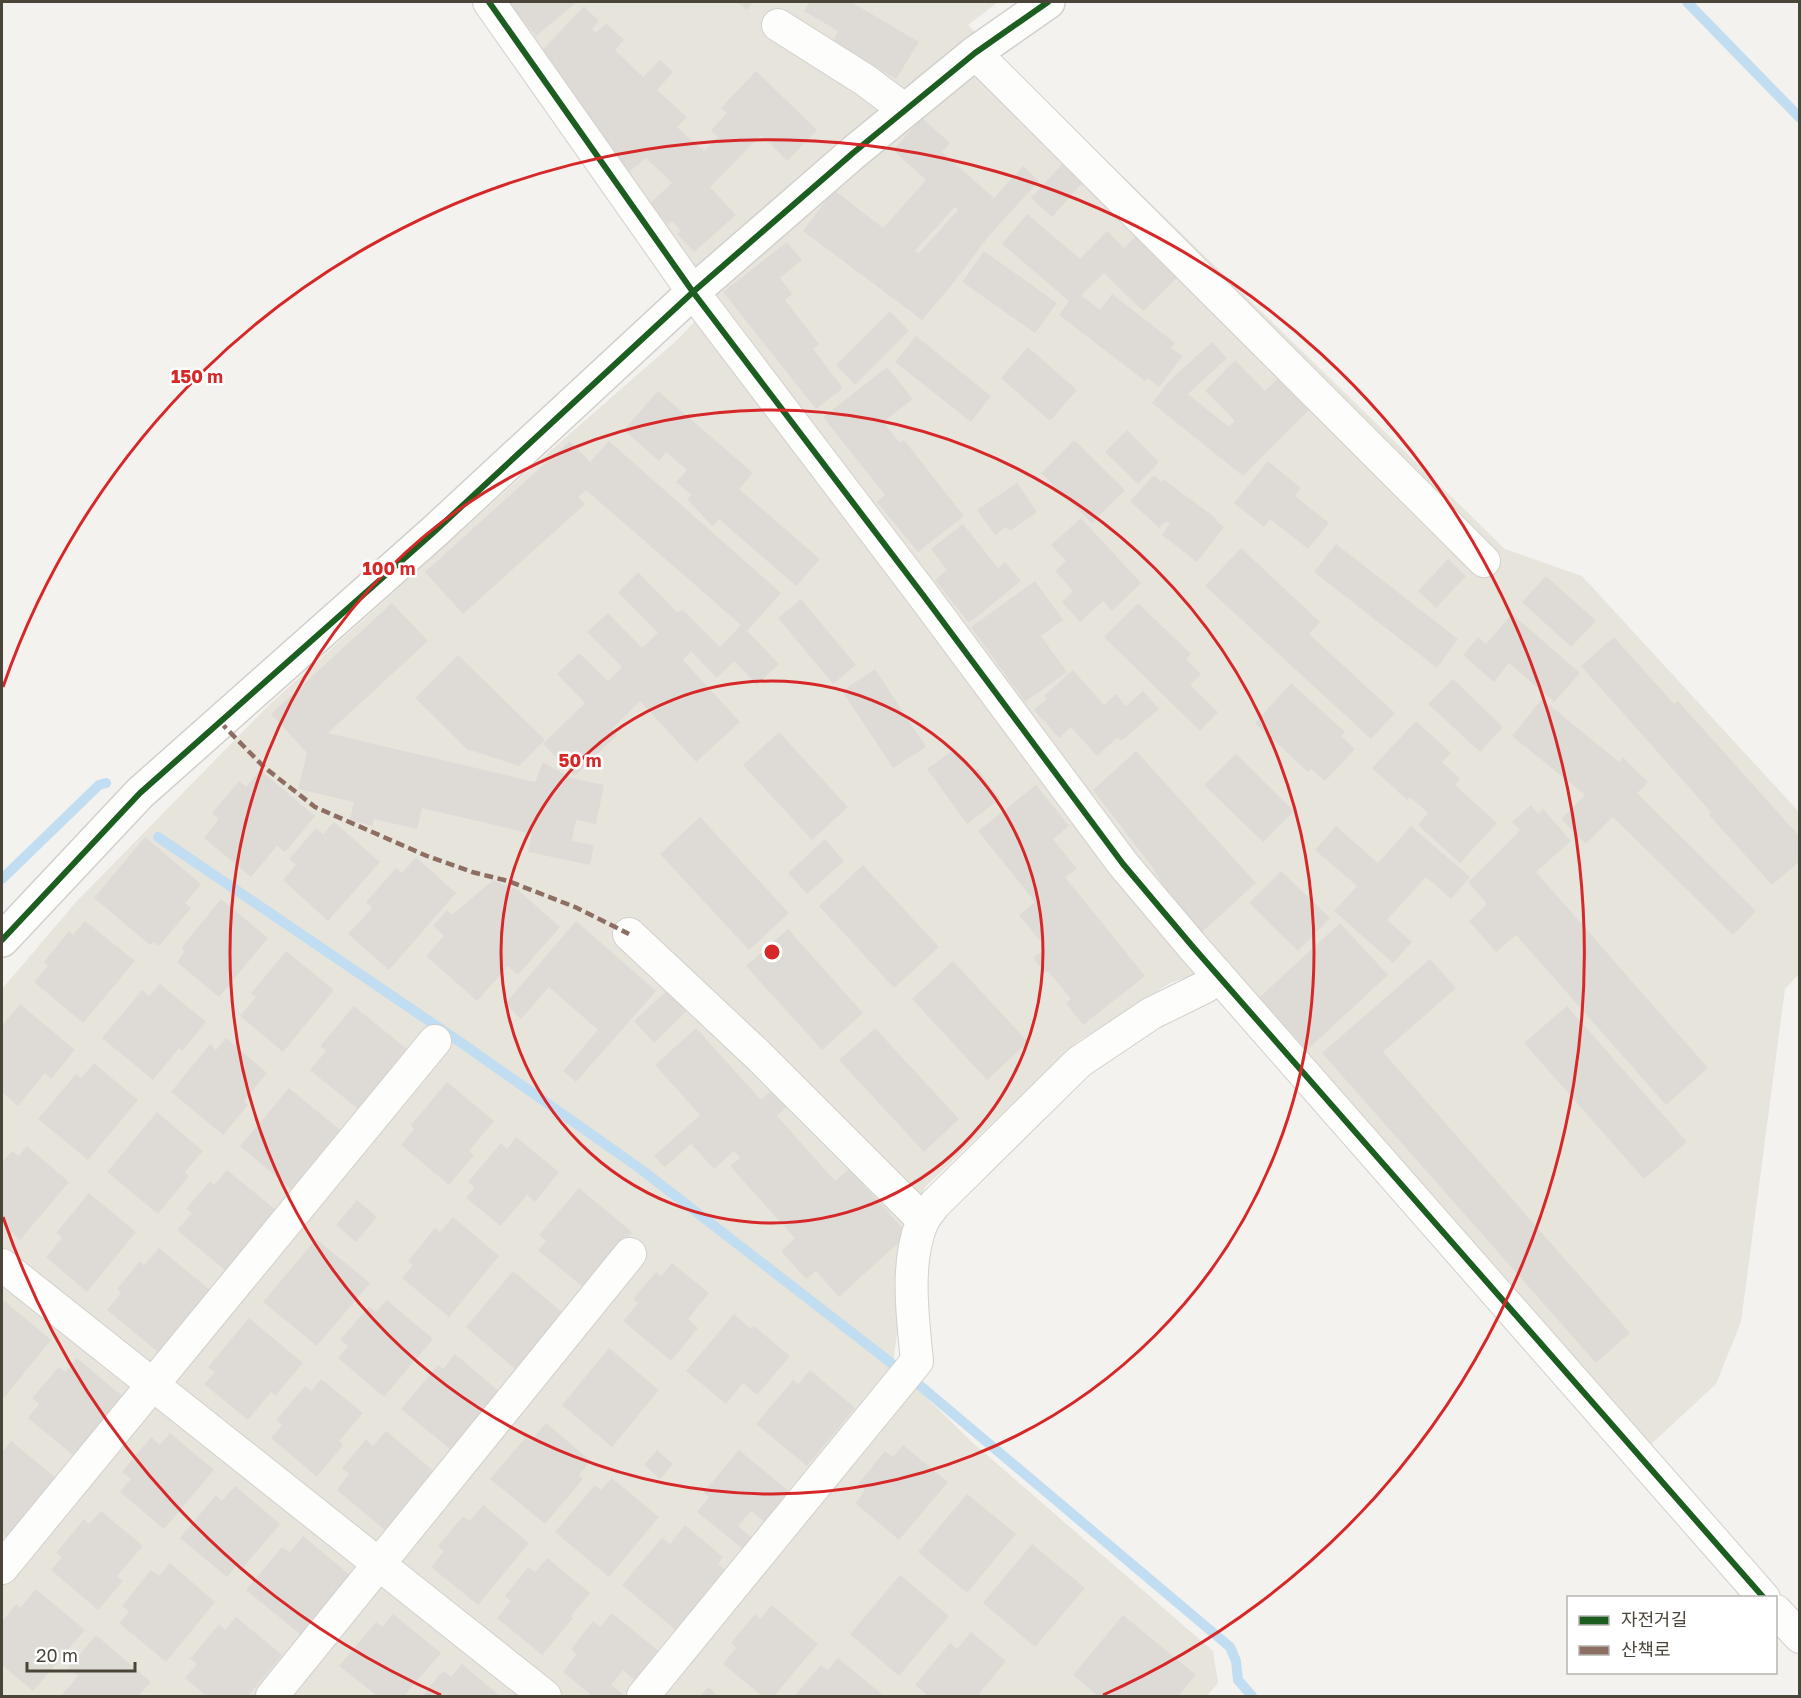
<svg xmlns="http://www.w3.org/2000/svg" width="1801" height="1698" viewBox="0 0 1801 1698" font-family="'Golos Text','Noto Sans KR',sans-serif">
<rect width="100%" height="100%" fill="#f4f2ee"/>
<path fill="#e7e4dc" d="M495 2H998L968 25 1505 549 1582 576 1799 812V974L1785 989 1741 1322 1716 1384 1648 1447 1223 966 1170 983 1077 1042 925 1187 908 1246 893 1365 973 1443 1213 1651 1218 1683 1207 1696H2V989L76 902 268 706 549 452 677 340 713 302Z"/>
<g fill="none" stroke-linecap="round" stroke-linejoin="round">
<path stroke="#c0ddf1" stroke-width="10" d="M1687 2 1800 118
M158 837 463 1044 642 1170 917 1383 1230 1647 1236 1661 1238 1680 1252 1696
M2 879 99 785 106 783"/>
</g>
<path fill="#dedbd6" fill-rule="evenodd" d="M500 2H577L536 36 520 17 512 23Z
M737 2H753L747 10Z
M810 2H851L919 42 896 79 833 41 838 31 804 11Z
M584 6 599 21 592 29 596 33 606 23 624 40 615 50 643 77 660 60 673 72 657 90 687 117 677 127 704 151 718 137 711 130 727 113 721 108 756 71 817 130 787 161 761 135 710 187 736 215 694 252 677 234 681 230 672 221 668 224 649 204 672 183 646 158 628 173 537 56Z
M922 118 950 143 942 152 994 198 1023 166 1039 181 988 237 955 281 922 320 803 231 834 190 883 228 926 180 893 150ZM955 207 958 210 919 253 915 251Z
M1064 162 1085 180 1052 217 1031 198Z
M1027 214 1080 259 1107 231 1124 248 1136 236 1178 277 1143 311 1104 273 1081 295 1100 310 1112 294 1175 343 1171 348 1183 356 1159 387 1148 378 1145 381 1059 315 1069 301 1002 244Z
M787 242 802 260 780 278 792 294 785 300 819 344 813 349 843 388 816 409 723 292Z
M984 251 1057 303 1035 333 962 282Z
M890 311 909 331 855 385 836 365Z
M916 336 991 396 971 422 895 362Z
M1212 342 1227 358 1188 394 1229 427 1235 421 1205 391 1235 360 1265 391 1277 379 1309 410 1243 476 1152 403 1170 380Z
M1028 347 1077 390 1050 421 1001 378Z
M887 367 913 399 883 422 900 443 904 440 964 516 918 552 877 502 885 495 823 417Z
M658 391 753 473 739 489 820 559 796 586 719 519 712 526 687 499 692 495 676 482 687 470 666 452 659 461 624 430Z
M1127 430 1159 462 1138 484 1105 452Z
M1074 440 1125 490 1092 523 1041 473Z
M570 441 590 462 609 441 781 593 747 631 779 664 757 685 734 661 717 678 691 651 683 660 740 722 696 762 640 701 612 729 617 735 575 776 543 744 585 703 557 674 579 653 608 681 622 667 587 632 608 613 642 648 658 633 618 592 638 572 678 613 682 609 720 647 741 625 586 490 578 497 585 504 463 614 425 572Z
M1268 461 1301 488 1295 496 1329 523 1308 549 1270 519 1264 527 1234 503Z
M1154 475 1161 482 1163 479 1217 519 1216 521 1224 527 1197 562 1162 535 1170 524 1166 521 1159 528 1130 501Z
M1017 483 1037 512 1010 531 1006 527 995 535 977 510Z
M1081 518 1141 583 1112 611 1103 601 1080 622 1062 602 1073 591 1055 571 1066 561 1051 545Z
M963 524 998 568 1005 562 1021 581 969 623 935 580 947 570 931 549Z
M1336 544 1458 639 1437 668 1314 572Z
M1241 548 1320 622 1309 634 1395 713 1371 739 1205 586Z
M1448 559 1466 576 1436 608 1418 591Z
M1546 576 1596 621 1571 647 1522 602Z
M1035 581 1063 620 1041 636 1067 672 1025 702 971 627Z
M801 599 856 665 833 684 778 618Z
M392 603 428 641 328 733 535 782 543 762 571 778 604 785 596 824 576 820 572 841 594 845 590 865 528 852 532 834 422 808 417 829 374 819 372 826 350 820 354 802 298 789 307 753 271 714Z
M1138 603 1191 654 1186 659 1201 674 1190 685 1218 712 1200 731 1104 637Z
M1512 614 1580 673 1554 702 1509 663 1494 682 1463 655 1478 637 1486 644Z
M1614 637 1674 704 1678 701 1800 837V861L1772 885 1709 815 1711 812 1581 666Z
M458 655 545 740 519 766 467 749 415 698Z
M875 669 926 747 893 768 842 691Z
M1073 670 1104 705 1116 694 1126 706 1143 691 1159 709 1121 741 1118 737 1097 756 1071 727 1059 738 1034 710 1047 699 1044 696Z
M1453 679 1503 727 1480 752 1428 704Z
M1291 683 1345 732 1341 736 1355 749 1325 781 1311 769 1308 772 1255 723Z
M1542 699 1619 762 1623 757 1648 782 1637 793 1756 911 1733 935 1613 817 1586 844 1561 819 1585 795 1512 736Z
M1416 721 1451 753 1442 762 1460 779 1455 785 1497 823 1460 863 1418 825 1428 813 1410 797 1407 800 1372 768Z
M779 732 848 807 812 840 743 765Z
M955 749 972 773 978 769 1000 799 967 824 927 769Z
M1136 751 1256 883 1201 933 1173 902 1153 868 1093 790Z
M1236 754 1294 811 1263 842 1204 785Z
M260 770 315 816 285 852 277 846 251 877 204 838 219 819 212 813 239 781 246 787Z
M1036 785 1069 826 1053 839 1077 869 1065 877 1145 976 1083 1025 1066 1003 1071 999 1048 971 1045 973 1033 958 1046 948 1019 915 1035 902 978 831Z
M1531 805 1538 814 1543 809 1571 841 1536 872 1708 1068 1666 1105 1516 935 1496 952 1469 921 1487 904 1468 882 1520 830 1512 822Z
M700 817 789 913 749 950 660 854Z
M334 822 380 862 328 921 283 880 296 865 289 859 316 828 323 834Z
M1336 826 1378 863 1411 826 1470 877 1451 899 1426 877 1387 920 1412 942 1393 963 1334 911 1357 886 1315 850Z
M145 837 201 884 185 903 191 908 159 946 154 942 150 945 94 898Z
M825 839 844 861 807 894 788 873Z
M416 857 456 893 389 970 348 934 372 908 366 902 396 868 402 873Z
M863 865 939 947 894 988 819 906Z
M1281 871 1330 918 1298 951 1249 903Z
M493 880 518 890 560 927 518 975 508 966 477 1001 426 956 444 936 433 926 447 910 452 915Z
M221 899 268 938 219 997 177 962 185 951 181 948Z
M85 921 135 961 83 1023 34 982 48 966 44 962 69 931 73 935Z
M576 921 656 991 576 1082 563 1071 598 1030 549 987 521 1019 505 1004Z
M1340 923 1388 975 1307 1050 1259 998Z
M788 929 863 1013 822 1050 746 966Z
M286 951 334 990 283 1052 240 1016 256 997 251 993Z
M1430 959 1456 988 1383 1052 1630 1333 1596 1363 1322 1053Z
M953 961 1028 1042 987 1080 912 999Z
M160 984 206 1022 182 1051 179 1048 153 1080 102 1038 142 990 149 996Z
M674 984 693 1005 654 1043 634 1021Z
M20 1004 75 1050 51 1079 45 1073 18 1106 2 1092V1026Z
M354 1006 408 1050 359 1110 310 1070 326 1051 320 1046Z
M1567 1006 1687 1142 1644 1179 1524 1043Z
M696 1028 761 1100 776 1086 791 1103 777 1116 835 1181 849 1169 908 1234 839 1297 816 1271 806 1279 781 1251 795 1238 730 1166 740 1158 734 1151 714 1169 691 1144 665 1167 654 1156 700 1115 655 1065Z
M875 1028 959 1119 924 1152 839 1060Z
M226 1038 267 1073 244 1101 248 1105 223 1135 171 1092 210 1044 216 1050Z
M94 1063 138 1100 88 1160 38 1119 76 1074 81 1078Z
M447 1082 494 1121 469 1151 474 1155 449 1185 401 1145 414 1129 411 1125Z
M289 1088 340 1130 291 1189 240 1146Z
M157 1112 203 1151 185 1172 189 1176 158 1214 107 1172Z
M516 1137 559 1172 535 1202 527 1195 501 1226 466 1198 475 1187 468 1182 501 1143 507 1149Z
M27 1146 69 1182 20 1240 2 1224V1163L12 1151 19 1156Z
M227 1170 276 1210 226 1271 177 1230 192 1213 186 1209 210 1181 214 1185Z
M579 1188 632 1232 585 1289 538 1250 546 1241 539 1235Z
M89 1193 136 1232 87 1292 46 1257 62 1238 56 1233Z
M357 1200 377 1217 356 1242 336 1225Z
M453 1217 499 1256 449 1317 402 1278 413 1265 408 1261 435 1228 440 1232Z
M316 1239 370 1283 317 1346 263 1302Z
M159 1248 210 1290 158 1352 107 1310 121 1293 117 1289 140 1261 144 1265Z
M672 1263 709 1293 688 1319 698 1328 671 1361 623 1321 638 1303 633 1299 656 1272 661 1276Z
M513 1271 563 1313 516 1370 466 1327Z
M3 1300 51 1340 2 1400V1302Z
M387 1300 433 1339 384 1397 338 1358 348 1346 340 1340 369 1306 376 1312Z
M734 1314 751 1329 754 1326 790 1356 757 1395 743 1383 726 1404 686 1371Z
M249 1318 303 1363 275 1396 271 1392 248 1420 204 1384 215 1372 208 1367Z
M609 1348 659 1390 612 1447 562 1405Z
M455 1354 500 1392 451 1450 401 1409 438 1365 443 1369Z
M77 1358 123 1397 74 1456 28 1418 39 1404 32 1398 59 1367 65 1372Z
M810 1370 855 1408 807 1466 756 1424 793 1380 798 1384Z
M321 1379 363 1413 339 1441 343 1445 317 1477 271 1438 282 1425 276 1420 305 1386 311 1391Z
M546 1423 591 1461 579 1475 583 1479 545 1524 490 1479 526 1437 531 1441Z
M386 1431 435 1472 386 1531 337 1490 349 1474 342 1468 366 1439 373 1446Z
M170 1433 214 1470 164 1529 120 1492 131 1479 122 1472 151 1437 160 1445Z
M11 1441 57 1479 7 1538 2 1533V1453Z
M903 1445 948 1482 899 1540 855 1503 865 1490 858 1484 885 1451 893 1457Z
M657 1450 673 1464 660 1479 644 1465Z
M739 1450 791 1493 766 1523 751 1511 738 1526 753 1539 744 1550 697 1512 709 1497 703 1493Z
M612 1478 659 1517 609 1577 555 1532 595 1485 601 1490Z
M235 1486 280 1524 241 1570 236 1566 227 1577 180 1538 216 1495 222 1501Z
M967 1494 1016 1534 967 1593 918 1552Z
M483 1505 529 1543 478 1605 431 1567 444 1551 438 1546 463 1516 470 1521Z
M101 1511 143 1546 117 1576 123 1581 98 1610 51 1570 62 1557 56 1553 84 1519 89 1524Z
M685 1525 723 1557 718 1564 728 1572 678 1632 622 1585 662 1538 670 1544Z
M303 1536 350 1575 301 1635 246 1590 282 1547 290 1552Z
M1032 1544 1085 1588 1035 1647 983 1603Z
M547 1558 590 1593 571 1616 573 1618 542 1655 497 1618 511 1601 505 1596 528 1567 535 1572Z
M170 1563 215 1602 166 1662 119 1623 129 1612 122 1606 151 1570 159 1576Z
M900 1575 949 1616 899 1676 850 1634Z
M36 1589 85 1630 33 1691 2 1665V1622L16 1604 20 1608Z
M772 1605 818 1644 774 1696H762L723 1664 736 1648 731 1643 755 1614 760 1619Z
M612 1613 661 1653 637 1682 623 1670 611 1685 626 1696H592L563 1672 577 1654 571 1649 593 1621 600 1627Z
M393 1614 441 1653 404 1696H377L339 1666 376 1622 382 1627Z
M1123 1615 1196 1675 1178 1696H1098L1073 1675Z
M236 1617 282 1655 248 1696H206L185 1678 197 1664 190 1659 219 1624 225 1630Z
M971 1632 1006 1661 979 1694 983 1696H928L915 1685 950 1643 957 1649Z
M96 1635 151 1682 138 1696H61L78 1676 68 1668Z
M838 1658 884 1696H794L821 1665 828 1670Z
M462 1664 500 1696H422L443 1671 451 1677Z
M708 1687 719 1696H700Z"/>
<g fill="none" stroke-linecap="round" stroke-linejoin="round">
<g stroke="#d2d0cb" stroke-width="34">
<path id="minor" d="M489 2 693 292 923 595 1123 864 1193 947 1764 1598
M778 25 865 80 905 110
M975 53 1484 561
M629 934 758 1055 923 1220
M2 1265 545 1696
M2 1568 435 1041
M1776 1611 1800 1637
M272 1696 630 1254
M643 1696 917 1361C913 1320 905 1262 922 1223 925 1216 930 1210 935 1204L1079 1062 1152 1013 1205 987 1217 974"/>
</g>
<g stroke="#d2d0cb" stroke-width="36">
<path id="tertiary" d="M2 940 140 793 434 532 693 292 853 153 975 53 1048 2"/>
</g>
<use href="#minor" stroke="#fdfdfc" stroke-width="32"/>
<use href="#tertiary" stroke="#fdfdfc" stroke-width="33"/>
<path stroke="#8d6e63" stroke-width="4.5" stroke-dasharray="9 4.5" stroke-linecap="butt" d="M220 722 264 767 315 807 427 856 472 872 508 881 575 907 629 934"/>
<g stroke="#fff" stroke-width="10">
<path id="cycleway" d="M489 2 693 292 923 595 1123 864 1193 947 1764 1598
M2 940 140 793 434 532 693 292 853 153 975 53 1048 2"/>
</g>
<use href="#cycleway" stroke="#1b5e20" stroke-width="6"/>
</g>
<g fill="none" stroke="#d62828" stroke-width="3">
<circle cx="772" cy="952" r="271"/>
<circle cx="772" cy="952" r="542"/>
<path d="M441 1695A813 813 0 0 1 3 1217M3 687A813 813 0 1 1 1103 1695"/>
</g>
<circle cx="772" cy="952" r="9" fill="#d62828" stroke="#fff" stroke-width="3"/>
<g font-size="18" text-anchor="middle" font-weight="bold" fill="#d62828" stroke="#fff" stroke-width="5" stroke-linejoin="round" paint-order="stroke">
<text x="197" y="383">150 m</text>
<text x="389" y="575">100 m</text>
<text x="580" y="767">50 m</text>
</g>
<rect width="1801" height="1698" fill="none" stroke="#4b4439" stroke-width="6"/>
<rect x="1567" y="1596" width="210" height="78" fill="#ffffff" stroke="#b7b4b0" stroke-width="1.5"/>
<rect x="1579" y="1616" width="30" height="9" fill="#1b5e20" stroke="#b7b4b0" stroke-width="1.5"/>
<text x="1621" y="1626" font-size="18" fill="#4b4439">자전거길</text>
<rect x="1579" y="1646" width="30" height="9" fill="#8d6e63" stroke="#b7b4b0" stroke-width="1.5"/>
<text x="1621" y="1656" font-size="18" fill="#4b4439">산책로</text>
<path d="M27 1662v9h108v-9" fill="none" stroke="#4b4439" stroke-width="3"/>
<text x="36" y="1662" font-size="18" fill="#4b4439" stroke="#ffffff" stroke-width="4.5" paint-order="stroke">20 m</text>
</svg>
